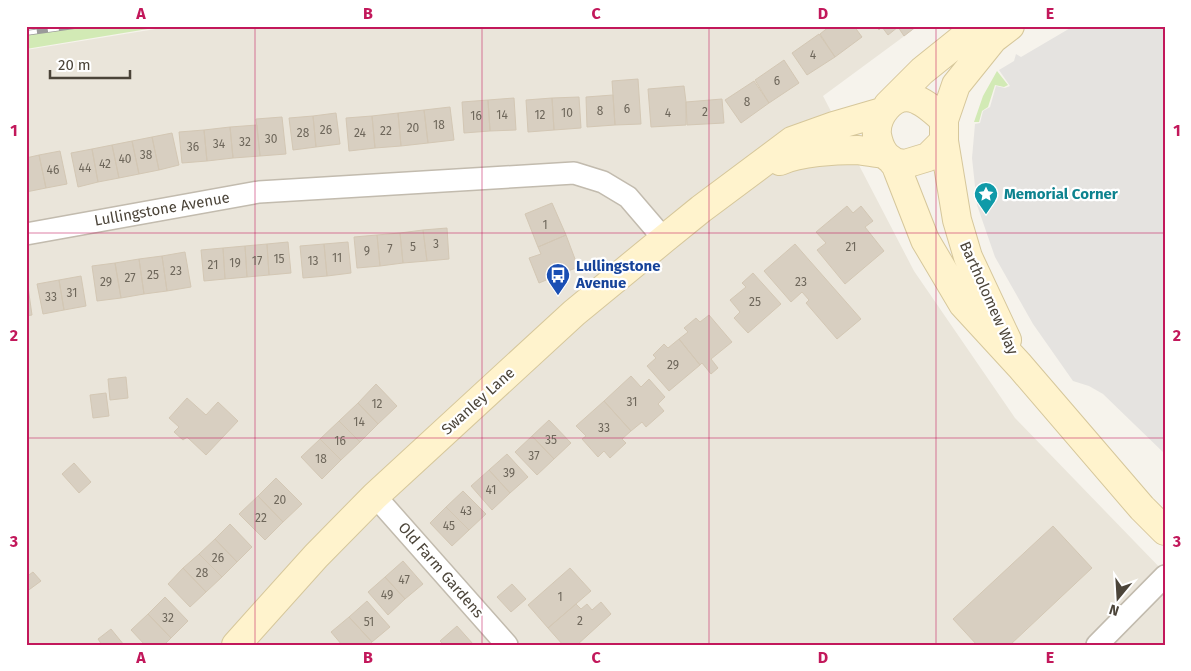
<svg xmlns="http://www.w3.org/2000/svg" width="1191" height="671" viewBox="0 0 1191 671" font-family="'Fira Sans',sans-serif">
<rect width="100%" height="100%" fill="#f6f3ec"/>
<path fill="#eae5da" d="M174 26H918L823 96 914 271 1015 418 1165 573V645H26V50Z"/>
<path fill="#d2eab5" d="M90 26H166L26 49V35Z
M997 71 1008 85 1004 87 995 85 988 107 982 111 979 122H974L983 96Z"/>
<path fill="#e5e3e0" d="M1079 26H1142L1143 28 1147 26H1165V454L1103 394 1089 386 1073 381 1033 324 995 257 977 205 972 158 975 124 980 123 983 111 990 107 996 86 1005 88 1010 86 999 70 1014 61 1016 54 1021 57 1072 27Z"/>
<path fill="#d8cfc1" stroke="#d3c7b4" d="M830 26H854L862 37 835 57 820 34Z
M876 26H917L904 36 898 27 888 35 882 27 879 30Z
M819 34 835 57 807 75 792 53Z
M784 60 799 83 769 103 755 80Z
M638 79 641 124 615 125 612 81Z
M754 81 769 103 741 123 725 100Z
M684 86 686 102V125L651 127 648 89Z
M613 95 615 125 587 127 586 97Z
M579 97 581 128 554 130 552 98Z
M514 98 516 130 490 131 488 100Z
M552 98 554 130 528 132 526 100Z
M722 99 724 123 687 125 686 102Z
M488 100 490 131 464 133 462 102Z
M450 107 454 140 428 143 424 110Z
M424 110 428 143 401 146 398 113Z
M336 113 340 144 316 147 313 116Z
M398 113 401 146 375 148 372 116Z
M313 116 316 147 293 150 289 118Z
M372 116 375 148 349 151 346 118Z
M282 117 286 154 260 156 256 119Z
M257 125 260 156 233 158 230 127Z
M230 127 233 158 207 161 204 130Z
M204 130 207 161 182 163 179 132Z
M172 133 179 165 159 170 152 137Z
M152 137 159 170 139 174 132 141Z
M132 141 139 174 119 178 112 145Z
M112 145 119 178 98 182 92 149Z
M92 149 98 182 78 187 71 153Z
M60 151 67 184 46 188 39 155Z
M39 155 46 188 26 192V158Z
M552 203 566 235 538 247 525 214Z
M847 206 853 213 861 206 873 221 865 227 884 251 845 284 817 250 826 243 816 232Z
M447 228 449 259 427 261 423 230Z
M423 230 427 261 403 263 400 233Z
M400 233 403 263 380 266 377 235Z
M377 235 380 266 357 268 354 237Z
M566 235 578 267 539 283 529 258 541 254 538 247Z
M288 242 291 273 269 275 267 244Z
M348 242 351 273 327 276 324 244Z
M267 244 269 275 247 277 245 246Z
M324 244 327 276 303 278 300 246Z
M795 244 861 319 837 339 806 303 809 300 802 292 791 302 764 271Z
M245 246 247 277 225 279 223 248Z
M223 248 225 279 204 281 201 250Z
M185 252 191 287 167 291 162 256Z
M162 256 167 291 144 294 139 259Z
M139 259 144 294 121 298 115 263Z
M115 263 121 298 97 301 92 266Z
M753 273 781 304 748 333 734 318 740 312 730 300 746 287 742 283Z
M81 276 86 306 64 310 59 280Z
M27 280 32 315 26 316V281Z
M59 280 64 310 43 314 37 284Z
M709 315 732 342 711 359 718 368 711 374 702 363 700 365 679 339 688 332 684 328 696 318 700 322Z
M679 339 700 365 669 391 647 366 656 358 653 355 664 344 668 348Z
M631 376 641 387 649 379 665 397 658 404 664 411 646 427 642 422 631 431 604 401Z
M126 377 128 398 110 400 108 379Z
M376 384 397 406 378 424 358 403Z
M106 393 109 416 93 418 90 395Z
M187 398 206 415 218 402 238 421 206 455 187 437 183 440 174 432 179 427 169 418Z
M604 401 631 431 622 439 626 443 610 458 604 451 598 457 582 439 586 436 576 426Z
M358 403 378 424 360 442 339 421Z
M549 420 571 443 554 459 532 436Z
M339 421 360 442 341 460 320 439Z
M532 436 554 459 537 475 515 452Z
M320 439 341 460 322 479 301 457Z
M507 454 528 477 510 493 489 470Z
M74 463 91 482 79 493 62 474Z
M489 470 510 493 492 510 471 486Z
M276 478 302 504 283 522 258 496Z
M463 491 486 514 469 530 446 507Z
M258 496 283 522 265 540 239 514Z
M446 507 469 530 452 546 430 523Z
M230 524 252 547 237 562 215 539Z
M1053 526 1092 568 1010 645H977L953 619Z
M215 539 237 562 222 577 199 554Z
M199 554 222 577 206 592 183 568Z
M403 561 423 584 405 599 385 577Z
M183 568 206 592 190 607 168 584Z
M570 568 591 591 548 628 528 605Z
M33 572 41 581 26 592V577Z
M385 577 405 599 388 615 368 592Z
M512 584 526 599 511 612 497 597Z
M165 597 188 621 171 638 148 614Z
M367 601 390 627 372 642 349 617Z
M601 602 611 614 577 645H563L548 628 576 604 581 609 587 604 592 610Z
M148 614 171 638 164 645H145L131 630Z
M349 617 372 642 369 645H342L331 632Z
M457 626 473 644 472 645H444L440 641Z
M111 629 124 645H102L98 639Z"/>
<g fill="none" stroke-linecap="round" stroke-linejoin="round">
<g stroke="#c2bbae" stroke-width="24">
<path id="minor" d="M26 234 259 192 574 173 603 182 628 197 664 239
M375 496 507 645
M1097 645 1165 576"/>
</g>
<g stroke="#d6c79b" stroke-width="30">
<path id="secondary" d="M888 105 922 71 978 26
M944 120C935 112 924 101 912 98 892 93 875 117 877 135 878 140 881 149 884 153 886 157 890 158 893 161 895 164 897 168 898 171L925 240 963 304 1020 366 1142 508 1165 531
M780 161C799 152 836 150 857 150 866 151 875 153 884 154
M893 162 905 164 928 157 944 141
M1007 340 968 257 957 220 944 141V120L956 85 993 39 1010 26
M236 645 316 556 375 496 574 313 664 239 701 209 792 141 834 126 882 112"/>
</g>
<use href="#minor" stroke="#fff" stroke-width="21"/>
<use href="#secondary" stroke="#fff3cd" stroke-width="28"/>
<g stroke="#9a9a9a" stroke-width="5.5">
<path id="rail" d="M26 33 76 26"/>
</g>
<use href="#rail" stroke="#fff" stroke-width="4" stroke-dasharray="11" stroke-linecap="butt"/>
</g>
<path fill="none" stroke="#c2185b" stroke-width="1" stroke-opacity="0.55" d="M255 26V645M482 26V645M709 26V645M936 26V645M26 233H1165M26 438H1165"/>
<defs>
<g id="sight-pin" transform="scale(1.25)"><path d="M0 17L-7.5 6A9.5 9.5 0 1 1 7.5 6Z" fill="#0f9aa8" stroke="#fff"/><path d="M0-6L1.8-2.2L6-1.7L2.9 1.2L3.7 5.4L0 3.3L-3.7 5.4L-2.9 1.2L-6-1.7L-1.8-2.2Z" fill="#fff"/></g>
<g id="bus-pin" transform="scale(1.25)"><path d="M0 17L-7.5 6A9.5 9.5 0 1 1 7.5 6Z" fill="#1a4fb4" stroke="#fff"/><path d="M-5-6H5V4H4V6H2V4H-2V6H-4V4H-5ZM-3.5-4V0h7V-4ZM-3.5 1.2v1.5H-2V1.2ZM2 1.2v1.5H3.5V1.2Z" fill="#fff"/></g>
</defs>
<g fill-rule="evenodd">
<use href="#sight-pin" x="986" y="194"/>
<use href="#bus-pin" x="558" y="275"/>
</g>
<g text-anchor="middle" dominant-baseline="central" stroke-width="4.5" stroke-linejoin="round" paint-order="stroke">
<g font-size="12" fill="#6e675b">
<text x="813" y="55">4</text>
<text x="777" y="81">6</text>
<text x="747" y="102">8</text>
<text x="627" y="109">6</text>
<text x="600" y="111">8</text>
<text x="705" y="112">2</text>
<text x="567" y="113">10</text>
<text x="668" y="113">4</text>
<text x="502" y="115">14</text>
<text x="540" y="115">12</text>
<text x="476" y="116">16</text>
<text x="439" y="125">18</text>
<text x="413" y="128">20</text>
<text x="326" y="130">26</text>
<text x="386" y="131">22</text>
<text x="303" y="133">28</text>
<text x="360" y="133">24</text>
<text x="271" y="139">30</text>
<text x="245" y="142">32</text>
<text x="219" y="144">34</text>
<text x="193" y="147">36</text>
<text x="146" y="155">38</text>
<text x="125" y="159">40</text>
<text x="105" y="164">42</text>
<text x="85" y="168">44</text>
<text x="53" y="170">46</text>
<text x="545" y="225">1</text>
<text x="436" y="244">3</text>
<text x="413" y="247">5</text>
<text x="851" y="247">21</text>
<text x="390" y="249">7</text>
<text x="367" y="251">9</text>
<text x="337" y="258">11</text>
<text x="279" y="259">15</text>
<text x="257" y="261">17</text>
<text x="313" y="261">13</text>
<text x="235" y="263">19</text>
<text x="213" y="265">21</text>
<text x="176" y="271">23</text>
<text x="153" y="275">25</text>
<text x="130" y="278">27</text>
<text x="106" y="282">29</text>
<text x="801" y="282">23</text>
<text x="72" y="293">31</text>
<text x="51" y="297">33</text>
<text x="755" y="302">25</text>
<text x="673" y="365">29</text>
<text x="632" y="402">31</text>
<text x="377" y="404">12</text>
<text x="359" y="422">14</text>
<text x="604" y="428">33</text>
<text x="551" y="440">35</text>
<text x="340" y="441">16</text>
<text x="534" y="456">37</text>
<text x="321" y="459">18</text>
<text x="509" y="473">39</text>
<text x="491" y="490">41</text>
<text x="280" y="500">20</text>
<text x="466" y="511">43</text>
<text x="261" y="518">22</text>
<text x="449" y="526">45</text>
<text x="218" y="558">26</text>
<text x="202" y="573">28</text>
<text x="404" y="580">47</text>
<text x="387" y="595">49</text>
<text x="560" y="597">1</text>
<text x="168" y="618">32</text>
<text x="580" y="621">2</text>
<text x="369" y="622">51</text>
</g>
<g font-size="15" font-weight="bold" fill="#0d838f" stroke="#fff" text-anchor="start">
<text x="1004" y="194">Memorial Corner</text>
</g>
<g font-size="15" fill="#4b4439" stroke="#fff">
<text transform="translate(162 209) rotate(-10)">Lullingstone Avenue</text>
<text transform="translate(989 298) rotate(66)">Bartholomew Way</text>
<text transform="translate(478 401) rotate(-42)">Swanley Lane</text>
<text transform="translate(441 570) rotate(49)">Old Farm Gardens</text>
</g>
<g font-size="15" font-weight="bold" fill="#164399" stroke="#fff" text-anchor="start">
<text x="576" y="266">Lullingstone<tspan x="576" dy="17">Avenue</tspan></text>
</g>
</g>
<rect width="1191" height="671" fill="none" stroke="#ffffff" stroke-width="55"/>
<g transform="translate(1118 598) rotate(198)" stroke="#ffffff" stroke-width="4" paint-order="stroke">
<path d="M0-4L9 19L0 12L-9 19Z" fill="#4b4439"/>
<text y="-8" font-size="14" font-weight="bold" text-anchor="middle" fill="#4b4439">N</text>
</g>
<path d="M50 70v8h80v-8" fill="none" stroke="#4b4439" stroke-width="2.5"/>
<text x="58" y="70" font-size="15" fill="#4b4439" stroke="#ffffff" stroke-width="4" paint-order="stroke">20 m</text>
<rect x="28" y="28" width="1136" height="616" fill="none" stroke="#c2185b" stroke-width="2"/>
<g font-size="16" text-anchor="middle" font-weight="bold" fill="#c2185b">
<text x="141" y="19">A</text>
<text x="368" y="19">B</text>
<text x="596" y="19">C</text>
<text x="823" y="19">D</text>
<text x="1050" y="19">E</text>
<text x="14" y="136">1</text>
<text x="1177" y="136">1</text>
<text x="14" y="341">2</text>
<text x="1177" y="341">2</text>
<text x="14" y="547">3</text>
<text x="1177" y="547">3</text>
<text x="141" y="663">A</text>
<text x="368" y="663">B</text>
<text x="596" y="663">C</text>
<text x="823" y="663">D</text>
<text x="1050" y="663">E</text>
</g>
</svg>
